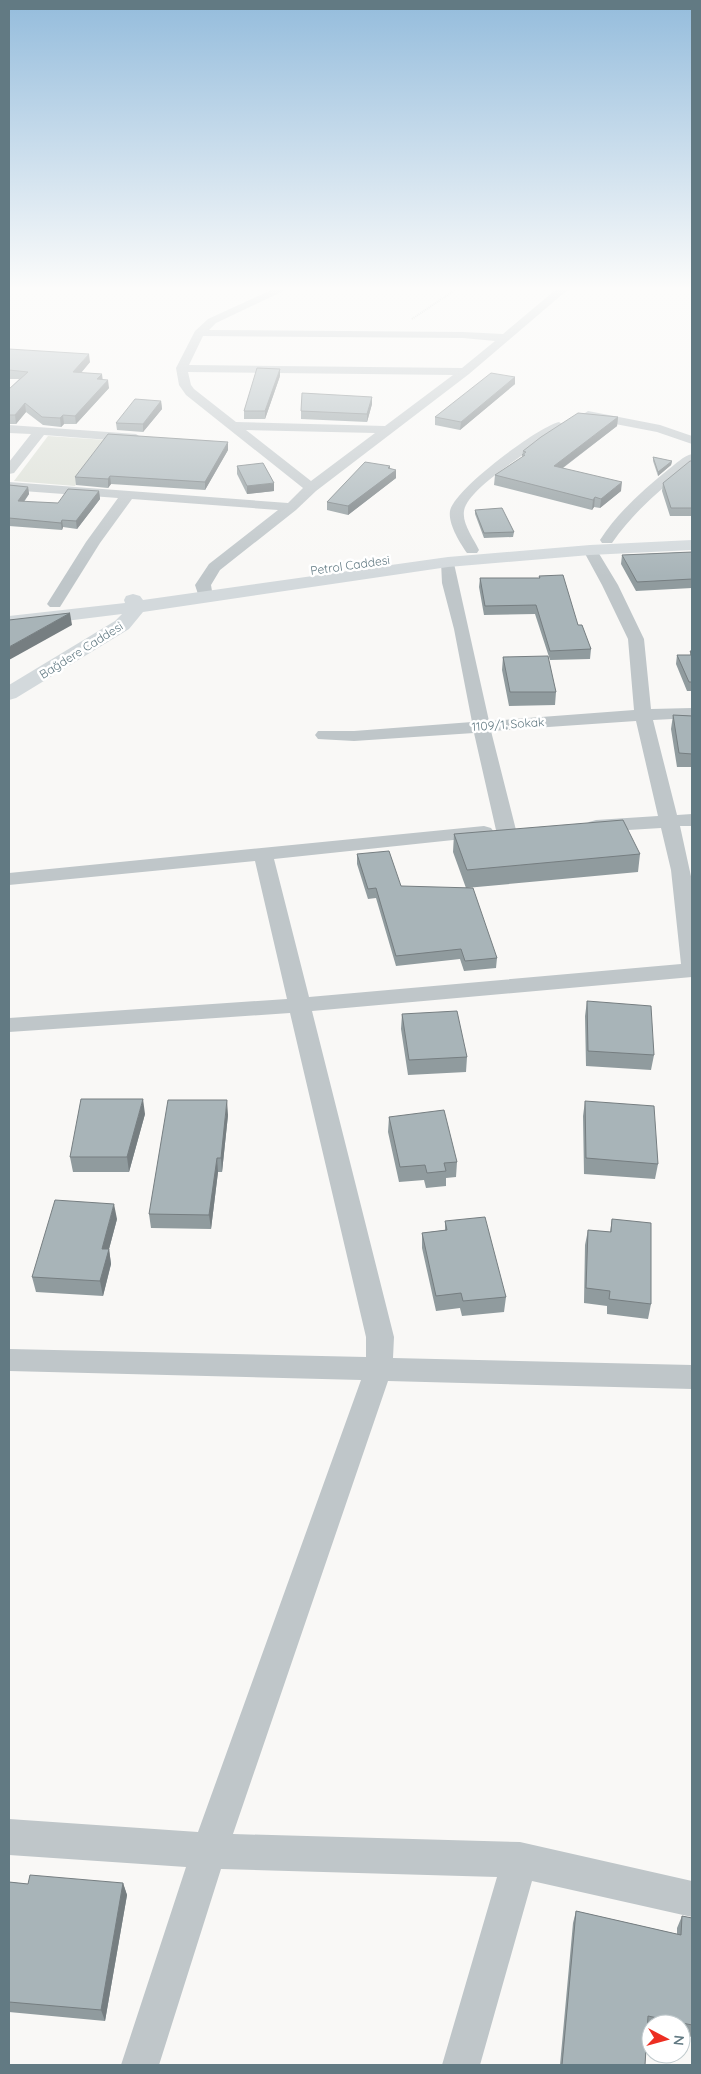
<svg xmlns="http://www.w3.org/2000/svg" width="701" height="2074" viewBox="0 0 701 2074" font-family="Quicksand,sans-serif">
<rect width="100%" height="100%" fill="#f9f8f6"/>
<path fill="#daded5" d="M48 436 106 440 75 486 14 481Z"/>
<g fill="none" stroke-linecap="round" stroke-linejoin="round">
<path stroke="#babfc1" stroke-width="2" stroke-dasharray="1 1" stroke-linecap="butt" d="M412 319 461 286"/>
<path fill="#bfc6c9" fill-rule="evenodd" d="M280 286H294L216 323 209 330 463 332 503 334 560 286H572L469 374 316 491 296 510 220 570 211 585 213 597 210 600H200L195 585 209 564 278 510 132 499 100 543 60 607H50L47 604 86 542 118 498 9 490V482L288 503 303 488 186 395 179 385 176 368 195 331 208 319ZM203 336 463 338 495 341 462 368 189 365ZM188 372 453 375 385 426 236 422 194 389 191 385ZM246 430 375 433 311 481Z
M588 411 660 425 692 436V444L657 432 584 418 582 415Z
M559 422 565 426 563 429C542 443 467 487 464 511 462 524 474 539 479 550L477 553H467C460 543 448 524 450 511 454 489 538 427 559 422Z
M9 425 136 434 142 438 136 442 44 435 14 473 9 474V462L31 434 9 433Z
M692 454V464C662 488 634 511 612 543H602L600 540C618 512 643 490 669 469 676 464 683 456 692 454Z
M590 546 595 547 618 585 644 639 651 709 692 708V718L653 720 677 815 692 814V826H680L692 881V977L312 1011 394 1337 393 1358 692 1365V1389L388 1381 233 1834 520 1842 692 1881V1917L532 1881 480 2065H442L497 1877 221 1869 159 2065H121L186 1867 9 1855V1819L198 1832 361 1380 9 1371V1349L366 1357V1337L290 1013 9 1032V1018L287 999 255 861 9 885V873L484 826 491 828 494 832 491 836 274 859 309 997 681 964 671 870 661 828 596 832 589 830 586 826 589 822 596 820 658 816 636 721 491 731 516 830 513 834 506 836 499 834 496 830 474 733 354 741 318 739 315 735 318 731H354L472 722 454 629 442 583 441 562 443 559H453L489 721 634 710 628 639 602 585 583 550 585 547Z"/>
<path fill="#d3d9dc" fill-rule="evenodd" d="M692 540V550L590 555 448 567 143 612 129 629 16 698 9 700V685L115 621 122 614 9 628V616L125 603 124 600 126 596 133 594 140 596 143 600 448 557 590 545Z"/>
</g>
<path fill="#909b9e" d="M9 349 90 362 81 373 102 374V379L109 388 76 424H64L61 427 43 425 26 412 16 424H9V389L19 379H9Z
M280 376 265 419H244V411Z
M515 377V384L460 430 435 425V417Z
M372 397V404L367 422 301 419V411Z
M161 401 162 409 143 432 117 430 116 423Z
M618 417 617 426 563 468 621 491 600 508 594 507 592 510 494 485 495 475 522 457 523 451Z
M228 450 205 490 111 484 108 488 76 485 75 477Z
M653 457 672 461 671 465 658 476 653 461Z
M692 461V516H670L662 491 663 483Z
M237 466 274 491 247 494 237 474Z
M390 466V469L396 478 348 515 327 510V502Z
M9 485 28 487 29 494 24 502 58 503 99 491 100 499 77 529 63 527 62 530 9 526Z
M475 510 514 532 513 537 484 538 475 514Z
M692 552V588L636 591 621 564 622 555Z
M539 576 578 625 591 649 590 659 550 660 535 614 484 615 479 587 480 578H539Z
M690 651H692V691H687L676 664 677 655H690Z
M503 657 556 692 555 705 509 706 502 670Z
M673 715 692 716V767H677L671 729Z
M454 834 640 854 638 872 466 888 453 852Z
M357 854 497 958 496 968 464 971 460 959 396 966 376 898 368 899 357 864Z
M587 1001 654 1055 651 1070 586 1066 585 1016Z
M402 1014 467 1057 466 1072 408 1075 401 1029Z
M585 1101 658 1164 655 1179 584 1174 583 1116Z
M145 1114 129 1172H73L70 1157Z
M228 1115 222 1172H218L211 1229 151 1228 149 1214Z
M389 1117 457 1162 456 1177 446 1178V1186L426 1188 424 1180 399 1182 388 1132Z
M117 1219 109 1249 111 1264 103 1296 36 1292 32 1277Z
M612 1219 651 1304 648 1319 607 1314V1306L584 1303 585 1245 588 1230 610 1232Z
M445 1221 506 1297 504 1312 462 1316 460 1308 436 1311 422 1248V1233L445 1230Z
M9 1882 28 1884 123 1883 127 1895 105 2021 9 2012Z
M576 1911 677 1934V1928L682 1916 692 1918V2037L681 2035V2024H651V2028H647L645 2065H560L573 1923Z"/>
<path fill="#767e81" d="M89 354 90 362 74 381 73 372Z
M280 369V376L265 419V411Z
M102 374 103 382 97 379Z
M515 377V384L460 430 461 422Z
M108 380 109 388 76 424 75 416Z
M372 397V404L367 422V414Z
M161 401 162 409 143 432V424Z
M25 403 26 412 16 424 15 415Z
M63 415 64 424 61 427 60 418Z
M618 417 617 426 553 475 554 466Z
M228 442V450L205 490V482Z
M672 461 671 465 658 476V472Z
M390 466V474L396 470V478L348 515V506Z
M110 476 111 484 108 488V479Z
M622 482 621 491 600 508 601 499Z
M274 483V491L247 494V486Z
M28 487 29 494 19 508 18 501Z
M99 491 100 499 77 529 76 521Z
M595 497 594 507 592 510 593 500Z
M62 520 63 527 62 530 61 523Z
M70 613 72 625 9 660V647Z
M143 1099 145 1114 129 1172 127 1157Z
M227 1100 228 1115 222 1172 221 1158Z
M217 1158 218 1172 211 1229 209 1215Z
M114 1204 117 1219 105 1264 102 1249Z
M109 1249 111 1264 103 1296 100 1281Z
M123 1883 127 1895 105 2021 101 2010Z"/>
<path fill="#a8b4b8" stroke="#767e81" d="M9 349 89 354 73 372 102 374 97 379 108 380 75 416 63 415 60 418 42 417 25 403 15 415H9V389L28 372 9 370Z
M257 368 280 369 265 411H244Z
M491 373 515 377 461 422 435 417Z
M302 393 372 397 367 414 301 411Z
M135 399 161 401 143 424 116 423Z
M578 413 618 417 554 466 622 482 601 499 595 497 593 500 495 475 525 455H522L526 452 523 451 541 437Z
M108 434 228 442 205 482 110 476 108 479 75 477Z
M653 457 672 461 658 472Z
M690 461H692V508H671L663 483Z
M365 462 390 466 388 468 396 470 348 506 327 502Z
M263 463 274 483 247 486 237 466Z
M9 485 28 487 18 501 58 503 68 489 99 491 76 521 62 520 61 523 9 518Z
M502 508 514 532 484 533 475 510Z
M692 552V579L637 582 622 555Z
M563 575 578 625H582L591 649 550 651 536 605 485 606 480 578H540L539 576Z
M70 613 9 647V620Z
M690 651H692V682H689L677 655H692Z
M548 656 556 692H510L503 657Z
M673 715 692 716V754L679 753Z
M623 820 640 854 467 870 454 834Z
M389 851 401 886 473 888 497 958 465 961 461 949 396 956 376 888 368 889 357 854Z
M587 1001 651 1006 654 1055 588 1051Z
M457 1011 467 1057 409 1060 402 1014Z
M81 1099H143L127 1157H70Z
M168 1100H227L221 1158H217L209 1215 149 1214Z
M585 1101 654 1106 658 1164 586 1158Z
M444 1110 457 1162 444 1163 446 1171 427 1173 425 1165 400 1167 389 1117Z
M55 1200 114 1204 102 1249H109L100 1281 32 1277Z
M485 1217 506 1297 463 1301 461 1293 436 1296 422 1233 447 1230 445 1221Z
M612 1219 651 1223V1304L609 1299 610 1291 586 1288 588 1230 611 1232Z
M30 1875 123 1883 101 2010 9 2002V1882L28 1884Z
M576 1911 681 1935 682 1916 692 1918V2025L648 2016 645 2065H562Z"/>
<linearGradient id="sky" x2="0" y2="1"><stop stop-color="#94bcdc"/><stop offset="0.5" stop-color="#fcfcfb"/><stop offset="1" stop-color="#fcfcfb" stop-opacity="0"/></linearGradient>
<rect width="701" height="577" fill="url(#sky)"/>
<g text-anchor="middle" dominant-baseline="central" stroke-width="5" stroke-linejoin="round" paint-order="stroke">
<g font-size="12" fill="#627a83" stroke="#fff">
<text transform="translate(350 565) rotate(-8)">Petrol Caddesi</text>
<text transform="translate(81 650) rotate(-32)">Bağdere Caddesi</text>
<text transform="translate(508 724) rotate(-4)">1109/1. Sokak</text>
</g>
</g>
<rect width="701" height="2074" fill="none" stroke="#627a83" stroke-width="20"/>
<g transform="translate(666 2039) rotate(96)"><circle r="24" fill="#ffffff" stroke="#c0cacd"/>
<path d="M0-4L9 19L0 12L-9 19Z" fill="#ed2e22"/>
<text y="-8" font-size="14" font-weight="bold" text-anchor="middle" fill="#627a83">N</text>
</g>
</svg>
